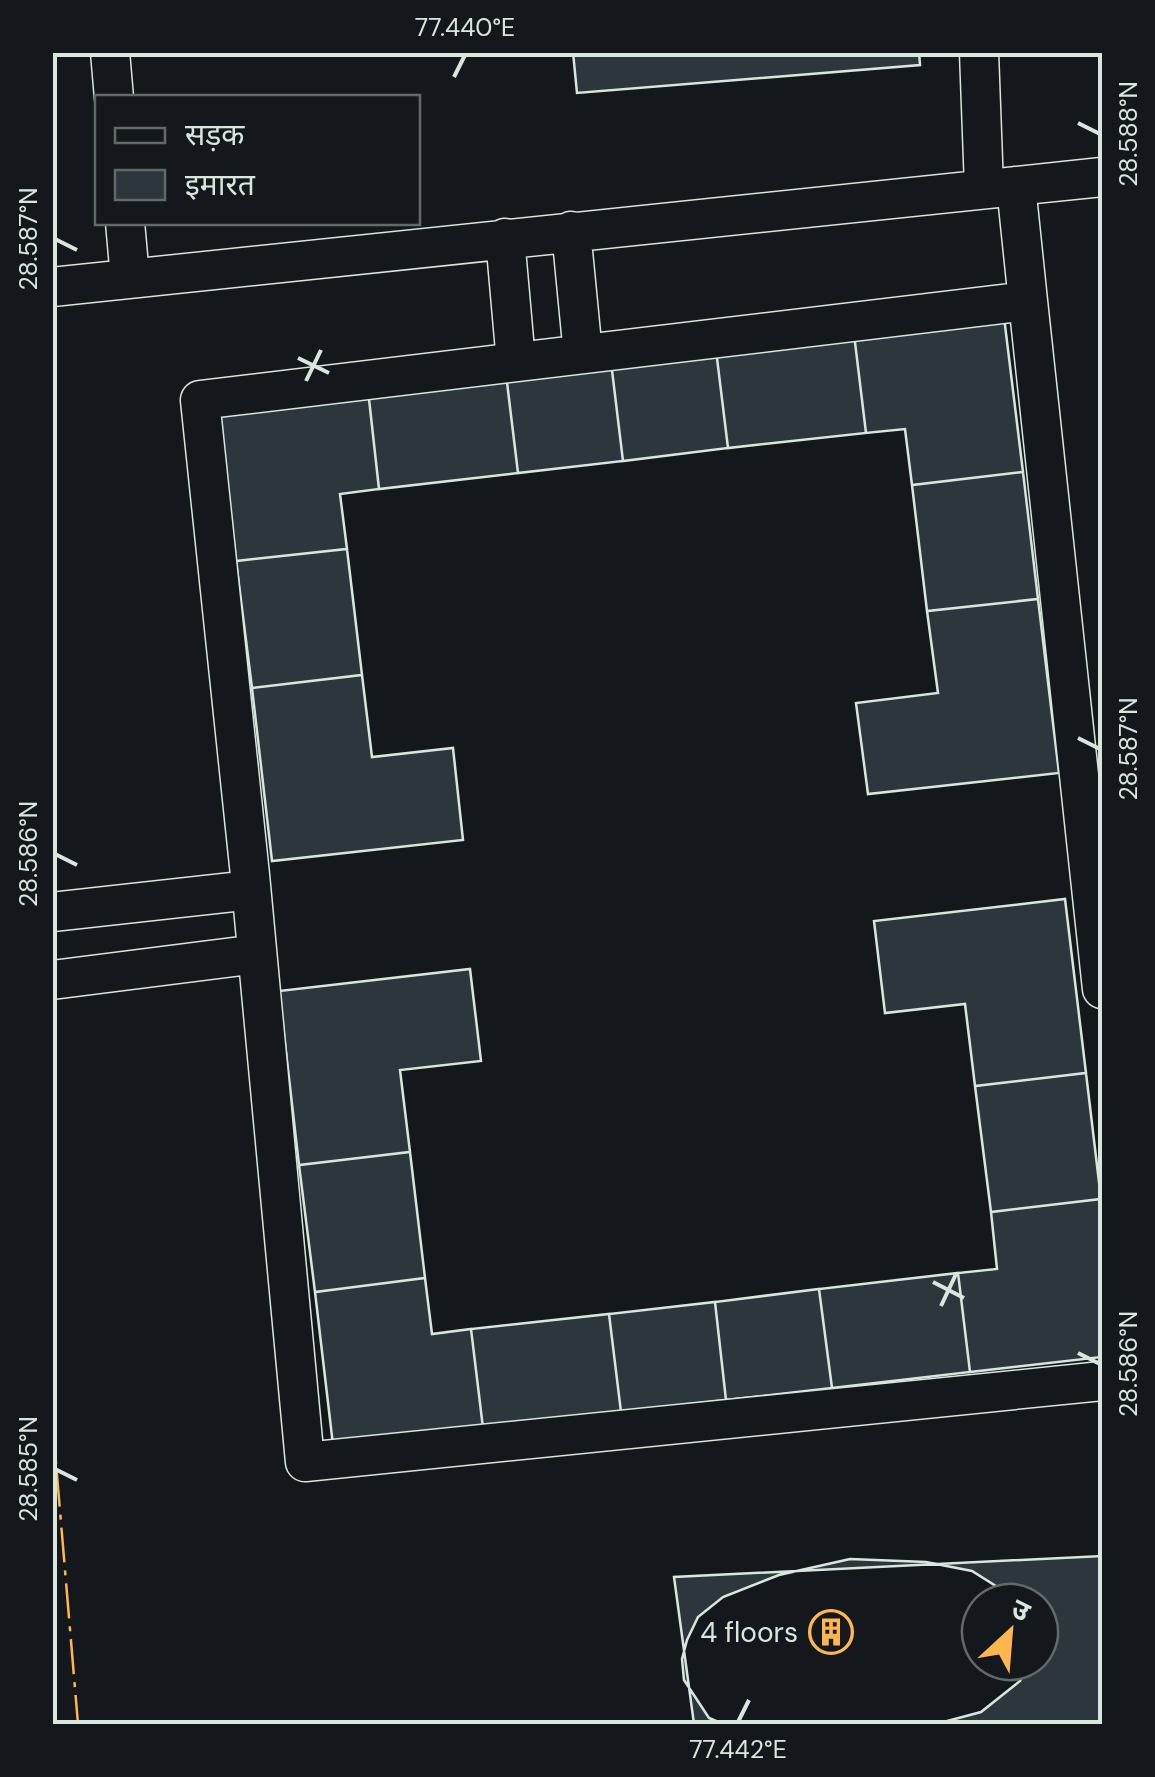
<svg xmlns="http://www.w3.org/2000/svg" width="1155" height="1777" viewBox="0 0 1155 1777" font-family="'DM Sans','Noto Sans Devanagari',sans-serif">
<rect width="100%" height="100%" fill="#14181c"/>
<path fill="#2c363c" stroke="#d8e6dc" stroke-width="2.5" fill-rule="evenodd" d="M573 52H919L920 65 577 93Z
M1004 317 1023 472 912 485 905 429 866 433 854 334Z
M854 334 866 433 728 448 716 350Z
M716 350 728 448 623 461 611 362Z
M611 362 623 461 518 473 506 374Z
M506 374 518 473 379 489 368 390Z
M368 390 379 489 340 494 347 549 236 561 218 407Z
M1023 472 1038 599 927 611 912 485Z
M347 549 362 675 252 688 236 561Z
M1038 599 1059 773 868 794 856 703 938 693 927 611Z
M362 675 372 757 453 748 463 840 272 861 252 688Z
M1065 899 1086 1073 975 1086 965 1004 885 1013 874 921Z
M470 969 481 1061 400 1070 410 1152 299 1165 279 991Z
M1086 1073 1101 1199 991 1212 975 1086Z
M410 1152 425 1278 315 1292 299 1165Z
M1101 1199 1102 1357 970 1372 958 1273 997 1269 991 1212Z
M958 1273 970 1372 832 1388 819 1289Z
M425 1278 432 1334 471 1329 483 1428 333 1445 315 1292Z
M819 1289 832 1388 726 1400 715 1302Z
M715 1302 726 1400 621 1412 609 1314Z
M609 1314 621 1412 483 1428 471 1329Z
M1102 1556V1724H694L674 1577ZM980 1602H1040V1662H980Z
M850 1559 926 1562 972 1571 1021 1602H980V1662H1030L1020 1681 981 1712 936 1724H723L709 1718 684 1680 682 1659 687 1640 698 1617 723 1597 779 1575Z"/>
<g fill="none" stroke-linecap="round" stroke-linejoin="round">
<g stroke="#d8e6dc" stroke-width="41">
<path id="minor" d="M110 52 114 98
M979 52 984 188
M1016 186 1028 301
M125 222 130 278
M571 231 583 354
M505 238 516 362
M52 287 1102 177
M52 912 251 890
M52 980 257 954
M1102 989 1028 301 200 400 250 875 305 1462 1102 1381"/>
</g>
<use href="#minor" stroke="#14181c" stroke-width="38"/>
<path stroke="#ffb74d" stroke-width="2.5" stroke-dasharray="35 8 5 8" stroke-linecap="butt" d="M52 1416 78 1724"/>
</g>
<path fill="none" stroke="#d8e6dc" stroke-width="4" d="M454 77 465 55M1078 123 1100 134M55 239 77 250M298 358 329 373M306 381 321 350M1078 738 1100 749M55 854 77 865M933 1282 964 1298M941 1306 956 1274M1078 1353 1100 1364M55 1469 77 1480M738 1722 749 1700"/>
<defs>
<g id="building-ring" transform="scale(2.25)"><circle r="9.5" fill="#14181c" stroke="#ffb74d" stroke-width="1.5"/><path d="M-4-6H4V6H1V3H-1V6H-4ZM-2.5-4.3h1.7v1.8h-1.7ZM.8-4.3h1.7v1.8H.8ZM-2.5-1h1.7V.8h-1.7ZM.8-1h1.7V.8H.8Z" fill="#ffb74d"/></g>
</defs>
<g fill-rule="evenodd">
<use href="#building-ring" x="831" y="1632"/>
</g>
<g text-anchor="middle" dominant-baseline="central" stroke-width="8" stroke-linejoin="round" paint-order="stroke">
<g font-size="28" fill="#d8e6dc" stroke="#14181c" text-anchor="end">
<text x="798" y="1632">4 floors</text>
</g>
</g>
<rect width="1155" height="1777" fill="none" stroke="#14181c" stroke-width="110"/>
<rect x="95" y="95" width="325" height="130" fill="#14181c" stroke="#626a69" stroke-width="2.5"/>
<rect x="115" y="128" width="50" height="15" fill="#14181c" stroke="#626a69" stroke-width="2.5"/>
<text x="185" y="145" font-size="30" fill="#d8e6dc">सड़क</text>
<rect x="115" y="170" width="50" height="30" fill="#2c363c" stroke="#626a69" stroke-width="2.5"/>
<text x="185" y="195" font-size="30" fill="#d8e6dc">इमारत</text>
<g transform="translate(1010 1632) rotate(26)"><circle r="48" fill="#14181c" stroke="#626a69" stroke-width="2.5"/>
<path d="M0-8L18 38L0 25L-18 38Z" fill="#ffb74d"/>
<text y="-15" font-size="28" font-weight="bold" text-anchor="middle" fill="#d8e6dc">उ</text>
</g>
<rect x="55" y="55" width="1045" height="1667" fill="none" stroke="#d8e6dc" stroke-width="4"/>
<g font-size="25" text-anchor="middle" fill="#d8e6dc">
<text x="465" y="36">77.440°E</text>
<text transform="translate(1128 134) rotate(-90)" y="9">28.588°N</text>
<text transform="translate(28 239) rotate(-90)" y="9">28.587°N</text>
<text transform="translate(1128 749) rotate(-90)" y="9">28.587°N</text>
<text transform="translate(28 854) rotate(-90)" y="9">28.586°N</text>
<text transform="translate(1128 1364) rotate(-90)" y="9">28.586°N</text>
<text transform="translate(28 1469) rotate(-90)" y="9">28.585°N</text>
<text x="738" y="1758">77.442°E</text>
</g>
</svg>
